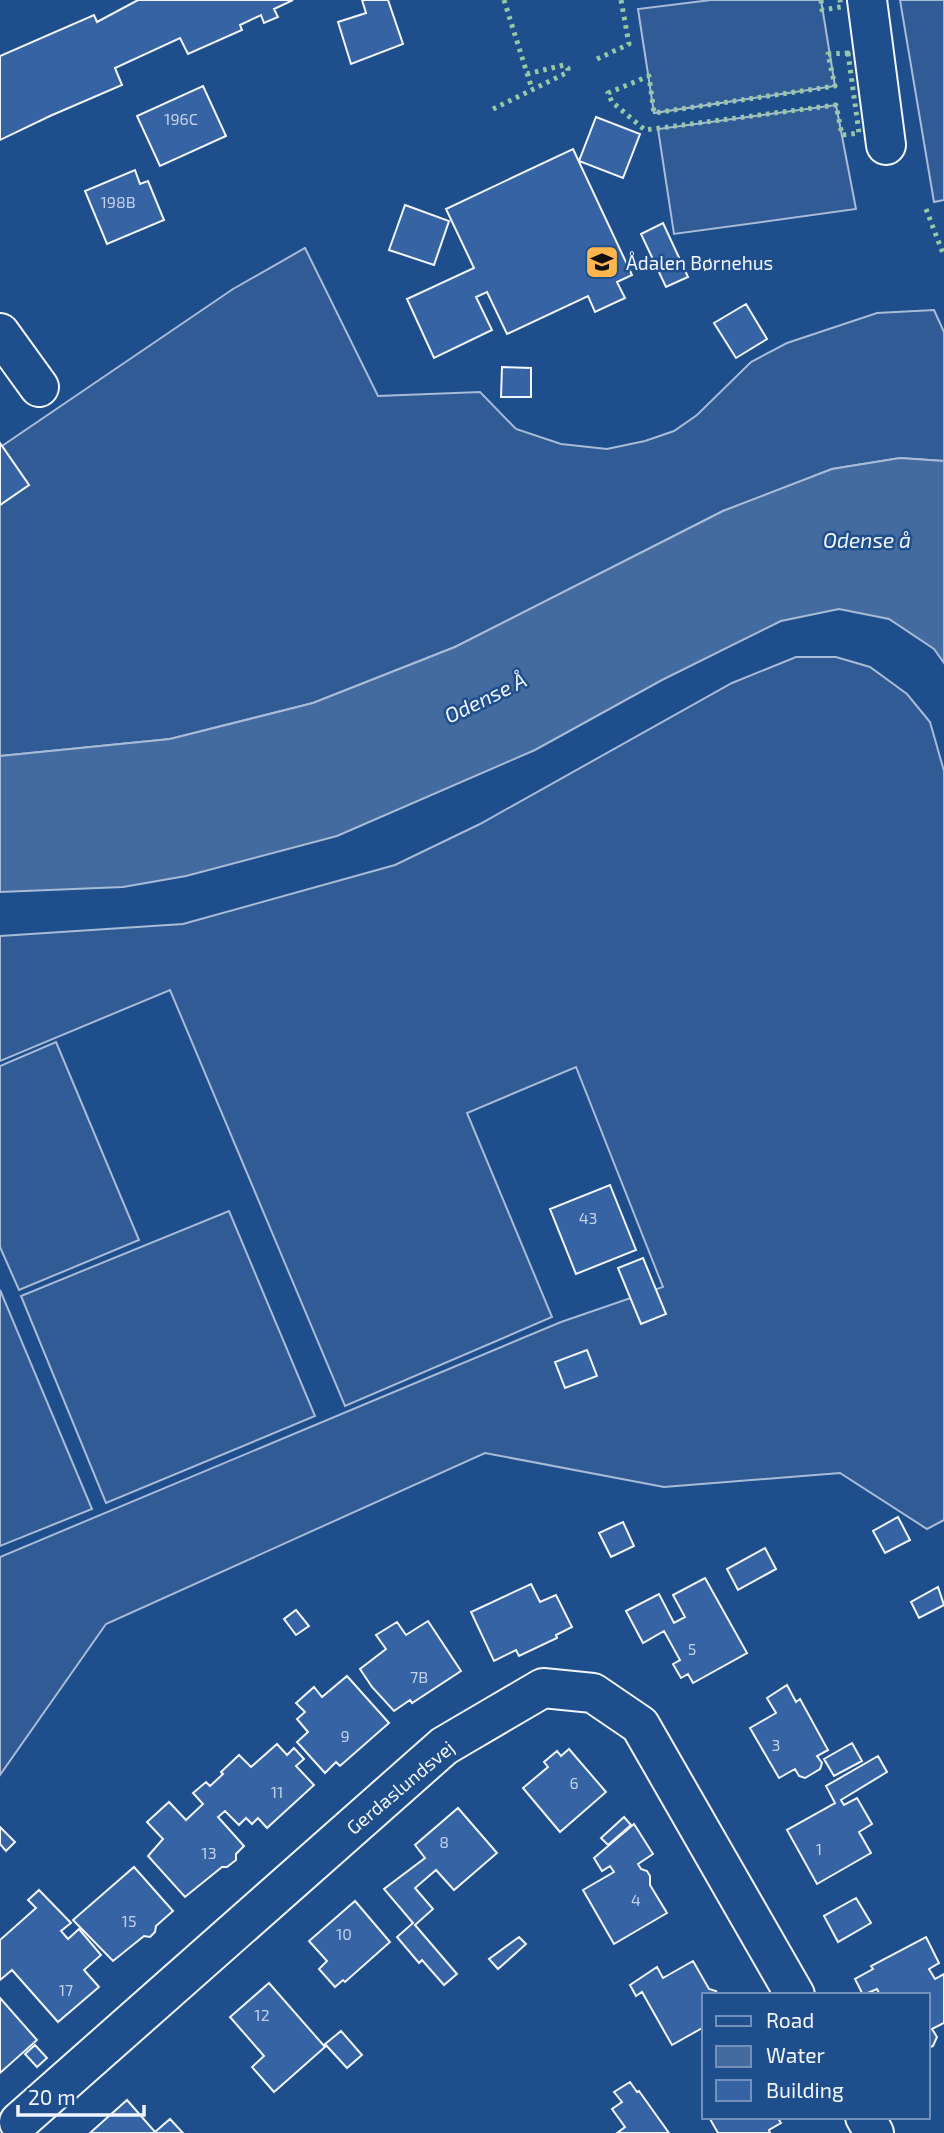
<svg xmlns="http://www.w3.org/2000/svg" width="944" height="2133" viewBox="0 0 944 2133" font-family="'Exo 2',sans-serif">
<rect width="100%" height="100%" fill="#1f4e8c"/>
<path fill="#305b95" stroke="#a8bbd7" stroke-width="2" d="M711 0H821L835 86 654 113 638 9Z
M900 0H944V200L934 202Z
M836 105 856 209 674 234 658 129Z
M305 248 378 396 480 392 516 429 561 444 607 449 645 441 674 431 697 415 751 362 787 343 877 313 934 310 944 332V461L900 458 832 469 723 511 455 647 313 703 170 739 0 756V505L29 485 2 446 233 289Z
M796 657H836L870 667 907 694 930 722 944 771V1520L927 1529 840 1473 664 1487 485 1453 106 1624 0 1775V1557L561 1322 663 1287 576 1067 467 1113 552 1317 345 1406 170 990 0 1061V936L183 924 395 865 480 824 732 683Z
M56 1042 139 1240 19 1290 0 1247V1066Z
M229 1211 315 1416 106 1503 21 1296Z
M0 1290 92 1509 0 1546Z"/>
<path fill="#446ba0" stroke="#a8bbd7" stroke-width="2" d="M900 458 944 461V663L934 649 889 619 839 609 781 621 662 680 535 750 337 836 186 876 123 887 0 892V756L170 739 313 703 455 647 723 511 832 469Z"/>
<path fill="#3563a3" stroke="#f2f6ff" stroke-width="2" d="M138 0H293L274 9 278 17 264 23 261 15 240 25 242 30 188 54 180 38 115 68 122 85 50 116 0 140V56L94 15 97 22Z
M362 0H388L403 44 351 64 338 22 366 13Z
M203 86 226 136 160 166 137 116Z
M596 117 640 134 623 178 579 161Z
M573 149 632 275 617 282 625 298 595 312 588 296 507 334 487 292 476 297 492 330 434 358 407 299 474 268 446 209Z
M135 170 140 184 148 181 164 220 107 244 85 191Z
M405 205 449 221 434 265 389 250Z
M663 223 688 277 666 287 641 234Z
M746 304 767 339 736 358 714 323Z
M502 367 531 368V397H501Z
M0 443 29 485 0 505Z
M610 1185 636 1250 576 1274 550 1209Z
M643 1258 666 1314 641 1324 618 1268Z
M587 1350 597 1376 565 1388 555 1362Z
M898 1517 910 1540 885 1553 873 1531Z
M623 1522 634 1546 611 1557 599 1533Z
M765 1548 776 1569 738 1590 727 1569Z
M705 1578 747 1653 693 1683 688 1674 681 1678 673 1664 680 1660 664 1631 643 1643 626 1611 659 1594 674 1623 685 1617 673 1595Z
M531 1584 540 1602 556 1595 572 1627 556 1635 557 1638 519 1656 516 1650 494 1661 471 1612Z
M938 1587 944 1605 919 1618 911 1602Z
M296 1610 309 1626 296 1635 284 1619Z
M428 1621 461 1671 412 1703 410 1700 394 1711 372 1687 360 1669 386 1649 376 1635 397 1622 406 1635Z
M347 1676 389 1723 340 1766 336 1762 325 1773 297 1742 308 1732 297 1719 305 1712 296 1703 314 1687 322 1697Z
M787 1685 796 1702 800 1699 828 1750 817 1756 822 1763 820 1769 805 1778 799 1776 795 1769 779 1778 750 1728 776 1713 767 1698Z
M852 1743 862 1761 834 1776 824 1759Z
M277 1744 287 1755 294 1748 304 1759 296 1766 314 1785 267 1828 258 1818 252 1824 246 1818 239 1825 225 1811 218 1817 244 1846 236 1854V1860L227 1867H222L185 1897 148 1856 163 1839 147 1822 169 1802 186 1820 203 1804 193 1793 206 1782 210 1786 223 1774 221 1772 239 1755 251 1767Z
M569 1749 606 1792 560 1832 523 1788 548 1767 544 1762 557 1751 561 1756Z
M878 1756 887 1772 841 1800 844 1805 857 1798 872 1824 859 1832 871 1853 817 1884 787 1830 835 1803 826 1786Z
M458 1808 497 1853 454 1890 436 1870 415 1888 433 1909 415 1925 457 1974 444 1985 422 1960 419 1963 397 1937 413 1923 384 1889 425 1858 415 1845Z
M624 1817 631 1825 608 1845 601 1838Z
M634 1824 653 1854 638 1864 641 1869 647 1871 650 1876V1885L667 1913 614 1944 583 1890 614 1872 610 1866 602 1871 594 1858Z
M0 1827 15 1842 6 1851 0 1844Z
M134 1867 173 1911 156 1926 155 1932 150 1937 144 1936 113 1961 73 1920Z
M39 1890 71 1923 61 1931 68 1939 79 1929 101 1955 84 1970 99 1987 58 2022 12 1970 0 1980V1940L36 1908 28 1900Z
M856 1898 871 1923 838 1942 824 1916Z
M355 1901 390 1942 345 1982 343 1980 335 1987 319 1969 327 1961 309 1941Z
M519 1937 526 1944 498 1969 489 1959Z
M926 1937 939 1963 929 1969 935 1979 944 1974V2023L932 2029 937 2037 933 2046 928 2048V1995H880L877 1989 863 1995 855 1979 873 1969 871 1966Z
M693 1961 709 1989 716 1991 718 1995H704V2027L672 2045 642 1992 636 1996 630 1985 657 1967 663 1978Z
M269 1983 325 2047 274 2092 252 2067 264 2056 230 2017Z
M0 1998 37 2040 0 2073Z
M341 2031 362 2055 347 2068 325 2044Z
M35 2045 47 2058 37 2067 25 2054Z
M630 2082 637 2092 639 2091 669 2133H617L625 2127 612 2109 622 2102 614 2092Z
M127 2100 155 2132 170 2119 183 2133H90Z
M712 2117H777L781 2123 769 2130 770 2133H718L710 2119Z"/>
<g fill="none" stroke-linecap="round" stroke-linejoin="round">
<g stroke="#f2f6ff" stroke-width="42">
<path id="minor" d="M867 0 886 145
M0 333 39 387
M865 2117 874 2133
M19 2122 444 1746 543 1688 593 1693 640 1725 795 1995"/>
</g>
<use href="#minor" stroke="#1f4e8c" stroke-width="38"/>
<path stroke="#97c8a6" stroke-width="5" stroke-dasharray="3.5 5" stroke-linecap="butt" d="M504 0 532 89
M821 0 822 10 841 7 840 0
M848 53 859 133 842 135 836 105 645 130 612 102 608 93 649 76 654 113 835 86 828 54Z
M597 59 629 44 621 0
M493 109 564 74 568 72V68L564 65 527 74
M926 209 944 256"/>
</g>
<defs>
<g id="school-square" transform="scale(1.75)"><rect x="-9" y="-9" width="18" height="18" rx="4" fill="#ffb74d" stroke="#1f4e8c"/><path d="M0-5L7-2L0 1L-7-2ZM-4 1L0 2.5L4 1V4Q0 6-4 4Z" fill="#111"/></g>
</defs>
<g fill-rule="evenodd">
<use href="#school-square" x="602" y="262"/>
</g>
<g text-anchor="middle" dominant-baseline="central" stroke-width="5" stroke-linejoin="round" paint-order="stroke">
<g font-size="16" fill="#c3d1e8">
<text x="181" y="118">196C</text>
<text x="118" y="201">198B</text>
<text x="588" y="1217">43</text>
<text x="692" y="1648">5</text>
<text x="419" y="1676">7B</text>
<text x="345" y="1735">9</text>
<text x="776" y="1744">3</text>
<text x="574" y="1782">6</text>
<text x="277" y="1791">11</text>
<text x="444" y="1841">8</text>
<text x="819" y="1848">1</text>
<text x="209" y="1852">13</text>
<text x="636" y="1899">4</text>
<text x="129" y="1920">15</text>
<text x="344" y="1933">10</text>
<text x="66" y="1989">17</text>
<text x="262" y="2014">12</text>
</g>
<g font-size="19" fill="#f2f6ff" stroke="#1f4e8c" text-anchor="start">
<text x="626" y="262">Ådalen Børnehus</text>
</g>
<g font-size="19" fill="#f2f6ff" stroke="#1f4e8c">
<text transform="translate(400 1787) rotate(-40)">Gerdaslundsvej</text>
</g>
<g font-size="21" font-style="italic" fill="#f2f6ff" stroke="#1f4e8c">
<text x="867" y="539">Odense å</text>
<text transform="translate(485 697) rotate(-26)">Odense Å</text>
</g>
</g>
<rect x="702" y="1993" width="228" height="126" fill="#1f4e8c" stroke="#7391ba" stroke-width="2"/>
<rect x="716" y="2016" width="35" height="10" fill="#1f4e8c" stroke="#7391ba" stroke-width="2"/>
<text x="766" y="2028" font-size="21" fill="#f2f6ff">Road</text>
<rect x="716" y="2046" width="35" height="21" fill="#446ba0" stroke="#7391ba" stroke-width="2"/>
<text x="766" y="2063" font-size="21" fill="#f2f6ff">Water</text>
<rect x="716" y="2080" width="35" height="21" fill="#3563a3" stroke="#7391ba" stroke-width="2"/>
<text x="766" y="2098" font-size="21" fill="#f2f6ff">Building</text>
<path d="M18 2105v10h126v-10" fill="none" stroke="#f2f6ff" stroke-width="3.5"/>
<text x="28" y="2105" font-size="21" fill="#f2f6ff" stroke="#1f4e8c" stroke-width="5" paint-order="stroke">20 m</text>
</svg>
